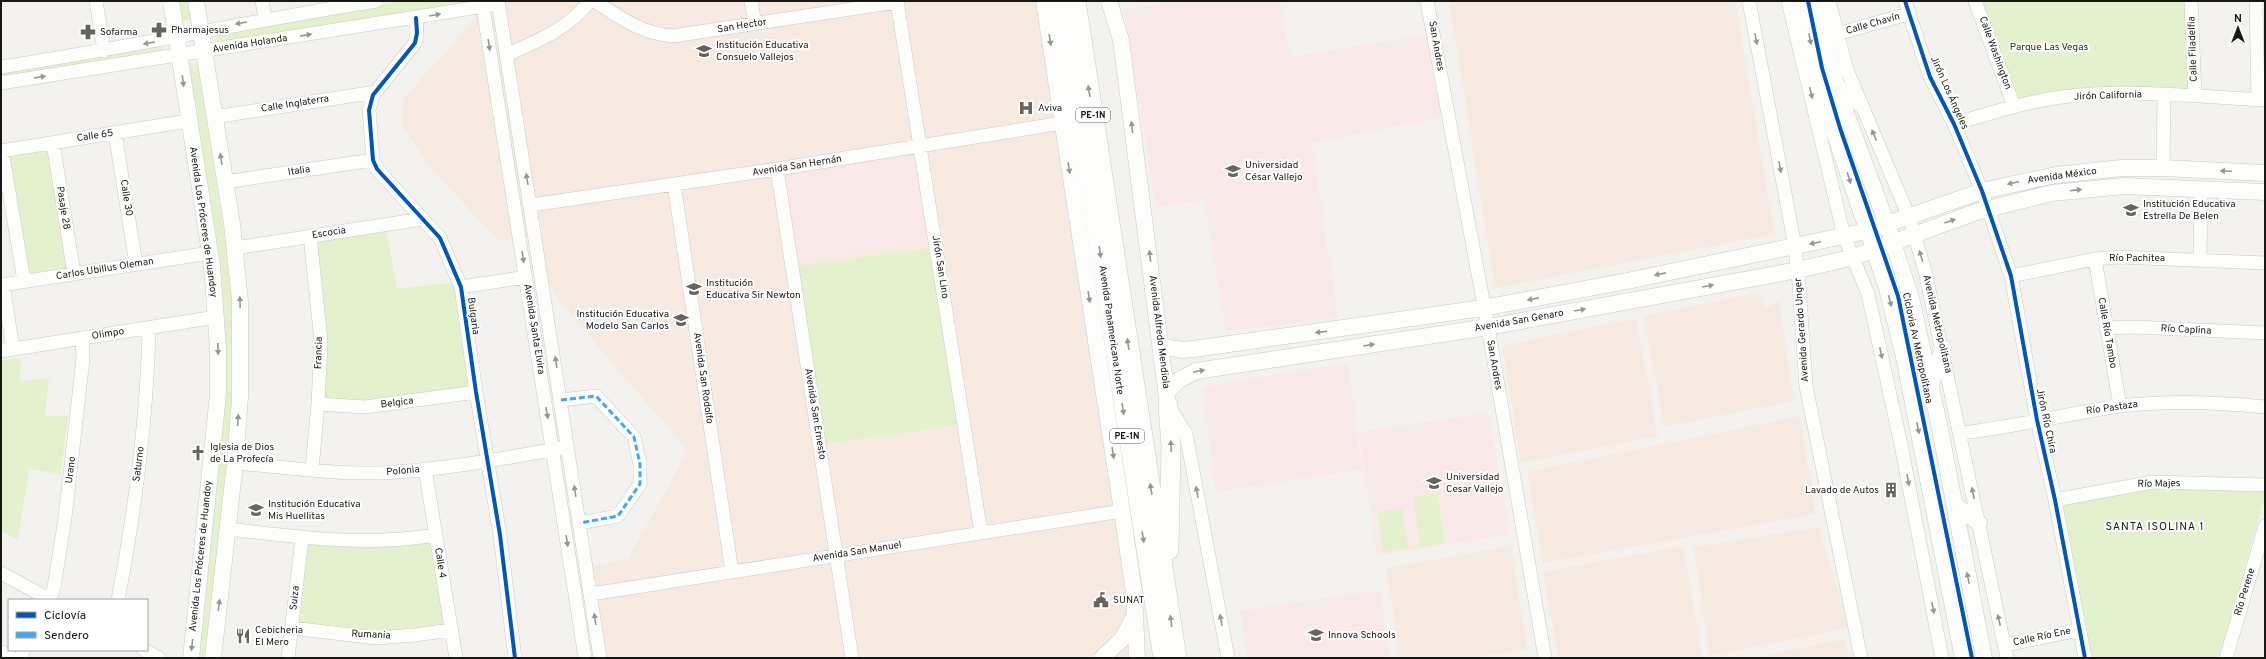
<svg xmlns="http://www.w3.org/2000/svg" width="2266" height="659" viewBox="0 0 2266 659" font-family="Overpass,sans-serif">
<rect width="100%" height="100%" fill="#f4f2ee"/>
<path fill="#f7ebe1" d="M496 1H1052L1143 658H594L583 569 628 559 688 451 559 301 528 238 497 240 425 161 401 123 403 99 476 18 490 10Z
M1449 1H1735L1775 234 1495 288Z
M1761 292 1764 309 1779 301 1794 401 1664 427 1644 316Z
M1636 318 1658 436 1521 463 1502 346Z
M1800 416 1816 514 1543 563 1527 472Z
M1819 527 1849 628 1709 656 1694 547Z
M1511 546 1528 649 1473 658H1400L1386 568Z
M1683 546 1702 657 1558 658 1543 572Z
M1845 639 1849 658H1751Z"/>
<path fill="#f9e9e9" d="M1181 1H1280L1290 57 1433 34 1448 116 1312 143 1338 318 1226 331 1204 200 1156 207 1124 10Z
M914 156 927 241 798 261 784 177Z
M1348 363 1362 469 1216 492 1202 387Z
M1488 413 1510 534 1377 556 1359 432Z
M1380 590 1391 658H1248L1240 611Z"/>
<path fill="#e3f2cc" d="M174 1H188L191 19 178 22Z
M403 1H468L469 5 217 43 215 30Z
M1981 1H2185L2189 91 2100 88 2063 90 2017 99Z
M163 44V53L1 77V68Z
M198 64 234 299V412L204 658H193L223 388 184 66Z
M51 146 69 269 26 276 7 154Z
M386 228 397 289 457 282 471 389 362 403 322 399 312 238Z
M932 248 959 425 825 444 798 266Z
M21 358 20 381 49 378 45 416H68L61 474 29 469 18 540 1 531V360Z
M2145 487 2265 488V496L2219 658H2089L2058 503Z
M1437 493 1445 543 1420 547 1413 497Z
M1402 508 1408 548 1383 552 1377 512Z
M432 539 445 626C395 634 346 628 296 623L305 541Z"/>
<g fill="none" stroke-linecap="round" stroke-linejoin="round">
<g stroke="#cccac7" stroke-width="14">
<path id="minor" d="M96 1 104 51
M262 1 265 19
M482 1 585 658
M498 1 600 658
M594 1C619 17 642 34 673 36L897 2
M751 1 755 24
M897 1 981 533
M1427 1 1488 327 1545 658
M1749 1 1795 247 1799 284 1806 386 1861 658
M1788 1 1844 236 1868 294 1901 445 1942 658
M1829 1 1847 70 1909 217 1925 271 2007 658
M1905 1 1930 77 1954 124 1982 191 2011 276 2037 420 2055 500 2085 658
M1975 1 2014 106
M2191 1 2195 96
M2256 1 2258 99
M416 18 417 33 415 43 373 95 369 110 373 160 377 169 440 238 461 287 476 392 500 535 515 658
M1837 34 1908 14
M506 55C538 41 568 29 590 1
M1 67C127 48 251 21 376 1
M1 83 491 5
M214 117 376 92
M1954 124C1990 113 2025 102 2062 97 2129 88 2198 97 2265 100
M115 133 136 264
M53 143 74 274
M2 150 24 281
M1 151 188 121
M2163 168 2164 95
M777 169 852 658
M225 182 373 160
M674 184 732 572
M531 205 777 169 1062 123
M310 236 321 341 318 404 312 469
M235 248 422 219
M2200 258 2201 189
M2095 259 2120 406
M2011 276 2095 259 2119 257 2265 263
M3 284 13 349
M1 285 210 253
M461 287 526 277
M2106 328 2134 327 2265 333
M1 351 216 317
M561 400 596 396 634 437 640 464V484L618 516 580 523
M318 404 365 407 476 392
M1168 405 1186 434 1228 658
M1961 433C2014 427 2066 414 2120 406 2168 400 2217 402 2265 407
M235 463C283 467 332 474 381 473 441 470 502 459 561 448
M425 469 456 658
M2055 500 2153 482 2265 485
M228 529C299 537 364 547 435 535
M1 573 51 600
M591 594 1122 511
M50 600 54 587 65 518 83 359 82 338
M118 600C135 511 147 419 149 328
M292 628 376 638 415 635 451 630
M2005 645 2079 630
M144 650 159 658
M20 658 24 650
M288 658 302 538
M2226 658 2265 526"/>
</g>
<g stroke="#cccac7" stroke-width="17">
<path id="major" d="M171 1 212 266 218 348V394L191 658
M196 1 232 224 240 301V397L235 463 213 658
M1044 1 1122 511 1134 592 1137 658
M1109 1 1121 40 1167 398
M1802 1 1815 65 1826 108 1887 288 1904 357 1963 658
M1816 1 1828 55 1840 97 1887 224 1911 298 1939 424 1984 658
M1837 87 1860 104
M1161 346 1182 350 1194 349 1483 308 1627 281 1867 231 1982 191 2056 175 2121 168H2163L2265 173
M1931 385 1943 348
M1167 392 1179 380 1196 371 1488 327 1798 270 1854 257 1976 212 2052 193 2124 186 2265 192
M1954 504 1979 523
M1 653 10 658
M1102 658 1122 639 1134 617"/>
</g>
<g stroke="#cccac7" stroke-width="20">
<path id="highway" d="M1061 1 1163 658
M1076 1 1177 658
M1168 405 1171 446 1169 550"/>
</g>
<use href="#minor" stroke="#fdfdfc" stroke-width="13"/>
<use href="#major" stroke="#fdfdfc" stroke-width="16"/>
<use href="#highway" stroke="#fdfdfc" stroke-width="19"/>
<path stroke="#3fa9f5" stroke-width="3" stroke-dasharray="6 3" stroke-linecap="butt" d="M561 400 596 396 634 437 640 464V484L618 516 580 523"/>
<g stroke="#fff" stroke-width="6">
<path id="cycleway" d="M1808 1 1822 68 1840 128 1898 296 1972 658
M1905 1 1930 77 1954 124 1982 191 2011 276 2037 420 2055 500 2085 658
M416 18 417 33 415 43 373 95 369 110 373 160 377 169 440 238 461 287 476 392 500 535 515 658"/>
</g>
<use href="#cycleway" stroke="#0057b8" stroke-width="4"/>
</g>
<defs><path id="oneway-solid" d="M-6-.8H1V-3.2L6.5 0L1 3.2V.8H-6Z"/></defs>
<g fill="#969694">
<use href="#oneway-solid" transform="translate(435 15) rotate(-10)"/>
<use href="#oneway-solid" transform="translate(241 23) rotate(170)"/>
<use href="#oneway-solid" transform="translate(306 35) rotate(-9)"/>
<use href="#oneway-solid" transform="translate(1756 39) rotate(79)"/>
<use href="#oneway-solid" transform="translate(1810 39) rotate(79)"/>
<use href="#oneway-solid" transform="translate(1050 40) rotate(81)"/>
<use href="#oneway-solid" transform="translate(149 43) rotate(170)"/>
<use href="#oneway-solid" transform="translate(489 45) rotate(81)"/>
<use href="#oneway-solid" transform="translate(40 77) rotate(-9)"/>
<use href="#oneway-solid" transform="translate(183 81) rotate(83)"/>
<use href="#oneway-solid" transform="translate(1089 91) rotate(-99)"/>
<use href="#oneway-solid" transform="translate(1811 93) rotate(76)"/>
<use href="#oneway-solid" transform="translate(1132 127) rotate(-97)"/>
<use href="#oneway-solid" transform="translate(1874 135) rotate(-113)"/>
<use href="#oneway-solid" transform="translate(221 159) rotate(-99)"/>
<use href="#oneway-solid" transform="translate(1780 167) rotate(79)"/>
<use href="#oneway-solid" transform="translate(1069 168) rotate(81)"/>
<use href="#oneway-solid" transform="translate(2226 171) rotate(-177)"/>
<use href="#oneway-solid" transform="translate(1849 178) rotate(72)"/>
<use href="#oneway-solid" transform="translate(527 179) rotate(-99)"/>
<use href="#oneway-solid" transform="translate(2013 183) rotate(167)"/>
<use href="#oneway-solid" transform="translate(2076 190) rotate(-7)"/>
<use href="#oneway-solid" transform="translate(1950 221) rotate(-19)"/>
<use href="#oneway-solid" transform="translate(1815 243) rotate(168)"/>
<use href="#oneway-solid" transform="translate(1100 252) rotate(82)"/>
<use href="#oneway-solid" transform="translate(1150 256) rotate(-96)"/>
<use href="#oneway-solid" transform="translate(1921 256) rotate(-107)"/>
<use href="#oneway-solid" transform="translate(523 257) rotate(81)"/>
<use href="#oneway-solid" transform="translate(1660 274) rotate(169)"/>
<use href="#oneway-solid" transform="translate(1708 286) rotate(-10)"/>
<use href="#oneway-solid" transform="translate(1089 297) rotate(81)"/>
<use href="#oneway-solid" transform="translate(1533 299) rotate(169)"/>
<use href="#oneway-solid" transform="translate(1890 301) rotate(76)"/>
<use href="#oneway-solid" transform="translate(240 302) rotate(-92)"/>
<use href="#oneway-solid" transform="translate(1580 310) rotate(-10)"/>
<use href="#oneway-solid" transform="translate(1321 332) rotate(173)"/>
<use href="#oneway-solid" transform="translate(1128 344) rotate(-99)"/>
<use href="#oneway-solid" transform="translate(1369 345) rotate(-9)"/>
<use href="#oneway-solid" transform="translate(218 349) rotate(88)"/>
<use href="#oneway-solid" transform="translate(1881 353) rotate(78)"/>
<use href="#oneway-solid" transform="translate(556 362) rotate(-99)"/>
<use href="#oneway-solid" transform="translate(1199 371) rotate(-12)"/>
<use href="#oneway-solid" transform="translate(1123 409) rotate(81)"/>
<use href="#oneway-solid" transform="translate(547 413) rotate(81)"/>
<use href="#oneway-solid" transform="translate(238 420) rotate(-86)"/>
<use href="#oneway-solid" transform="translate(1918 428) rotate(79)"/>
<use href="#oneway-solid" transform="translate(1171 446) rotate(-92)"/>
<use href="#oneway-solid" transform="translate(1113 453) rotate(81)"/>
<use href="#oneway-solid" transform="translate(1908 480) rotate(79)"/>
<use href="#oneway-solid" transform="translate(1151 489) rotate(-99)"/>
<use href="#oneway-solid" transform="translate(575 491) rotate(-99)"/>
<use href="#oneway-solid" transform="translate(1197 492) rotate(-101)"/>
<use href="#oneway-solid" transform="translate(1973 493) rotate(-101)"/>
<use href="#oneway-solid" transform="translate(1143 537) rotate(81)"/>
<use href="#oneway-solid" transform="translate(567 541) rotate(81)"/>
<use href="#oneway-solid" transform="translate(1968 578) rotate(-101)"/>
<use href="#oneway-solid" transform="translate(219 605) rotate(-83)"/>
<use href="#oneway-solid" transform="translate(1933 608) rotate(79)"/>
<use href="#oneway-solid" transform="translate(595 619) rotate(-98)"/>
<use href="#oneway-solid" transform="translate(1221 620) rotate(-101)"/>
<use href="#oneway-solid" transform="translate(1999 620) rotate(-102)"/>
<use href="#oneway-solid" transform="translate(1171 621) rotate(-98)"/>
<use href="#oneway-solid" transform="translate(192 645) rotate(96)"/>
</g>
<defs>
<g id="pharmacy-bare" transform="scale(1.2)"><path d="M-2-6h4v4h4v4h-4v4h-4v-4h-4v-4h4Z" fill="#666461" stroke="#fff" stroke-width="2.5" paint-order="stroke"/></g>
<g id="school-bare" transform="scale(1.2)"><path d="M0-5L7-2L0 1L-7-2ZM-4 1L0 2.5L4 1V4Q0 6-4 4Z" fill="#666461" stroke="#fff" stroke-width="2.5" paint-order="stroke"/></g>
<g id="hospital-bare" transform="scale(1.2)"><path d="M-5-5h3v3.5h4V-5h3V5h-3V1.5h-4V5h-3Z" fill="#666461" stroke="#fff" stroke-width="2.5" paint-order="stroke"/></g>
<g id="university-bare" transform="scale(1.2)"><path d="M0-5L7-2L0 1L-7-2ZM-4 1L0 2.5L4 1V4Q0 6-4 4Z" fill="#666461" stroke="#fff" stroke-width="2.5" paint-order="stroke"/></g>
<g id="church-bare" transform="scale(1.2)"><path d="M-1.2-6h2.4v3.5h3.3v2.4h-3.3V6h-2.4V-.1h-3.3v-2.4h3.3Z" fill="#666461" stroke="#fff" stroke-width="2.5" paint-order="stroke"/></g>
<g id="building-bare" transform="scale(1.2)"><path d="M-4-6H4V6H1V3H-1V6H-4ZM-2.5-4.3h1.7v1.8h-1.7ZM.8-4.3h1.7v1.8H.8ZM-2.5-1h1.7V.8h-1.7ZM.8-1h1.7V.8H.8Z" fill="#666461" stroke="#fff" stroke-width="2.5" paint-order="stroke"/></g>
<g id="civic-bare" transform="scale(1.2)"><path d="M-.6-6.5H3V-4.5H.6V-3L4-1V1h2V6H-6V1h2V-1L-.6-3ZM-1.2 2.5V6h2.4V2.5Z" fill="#666461" stroke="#fff" stroke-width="2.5" paint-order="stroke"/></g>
<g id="restaurant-bare" transform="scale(1.2)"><path d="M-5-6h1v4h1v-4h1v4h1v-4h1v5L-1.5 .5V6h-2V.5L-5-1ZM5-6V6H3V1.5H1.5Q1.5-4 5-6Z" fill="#666461" stroke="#fff" stroke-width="2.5" paint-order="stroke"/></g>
</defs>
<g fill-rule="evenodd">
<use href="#pharmacy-bare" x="159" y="30"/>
<use href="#pharmacy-bare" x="88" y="32"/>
<use href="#school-bare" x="704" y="51"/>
<use href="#hospital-bare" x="1026" y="108"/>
<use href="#university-bare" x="1233" y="171"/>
<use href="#school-bare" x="2131" y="210"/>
<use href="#school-bare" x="694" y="289"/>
<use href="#school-bare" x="681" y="320"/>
<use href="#church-bare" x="198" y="453"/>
<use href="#university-bare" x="1434" y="483"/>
<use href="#building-bare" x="1891" y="490"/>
<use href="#school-bare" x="256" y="510"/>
<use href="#civic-bare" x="1101" y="600"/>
<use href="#school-bare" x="1316" y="635"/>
<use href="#restaurant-bare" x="243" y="636"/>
</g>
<g text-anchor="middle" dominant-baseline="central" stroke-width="4" stroke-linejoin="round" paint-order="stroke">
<g fill="#fff" stroke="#5e5d5b" stroke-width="1">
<rect x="1076" y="108" width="34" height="14" rx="3"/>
<rect x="1110" y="429" width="34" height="14" rx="3"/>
</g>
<g font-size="9" font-weight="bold" fill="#191715">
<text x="1093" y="115">PE-1N</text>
<text x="1127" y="436">PE-1N</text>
</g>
<g font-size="10" fill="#191715" stroke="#fff">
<text transform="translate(1873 24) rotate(-16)">Calle Chavín</text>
<text transform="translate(742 26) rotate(-9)">San Hector</text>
<text transform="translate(250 44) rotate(-9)">Avenida Holanda</text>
<text transform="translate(1436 46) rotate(80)">San Andres</text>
<text transform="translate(2193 49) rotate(-92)">Calle Filadelfia</text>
<text transform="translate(1995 53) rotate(70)">Calle Washington</text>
<text transform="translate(1949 93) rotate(66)">Jirón Los Ángeles</text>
<text transform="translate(2108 96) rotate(-2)">Jirón California</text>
<text transform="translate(295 104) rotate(-9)">Calle Inglaterra</text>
<text transform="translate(95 136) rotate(-9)">Calle 65</text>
<text transform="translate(797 166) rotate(-9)">Avenida San Hernán</text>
<text transform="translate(299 171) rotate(-8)">Italia</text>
<text transform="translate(2062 176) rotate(-8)">Avenida México</text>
<text transform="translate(126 198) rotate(81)">Calle 30</text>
<text transform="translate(63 208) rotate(81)">Pasaje 28</text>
<text transform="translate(203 222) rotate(82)">Avenida Los Próceres de Huandoy</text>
<text transform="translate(329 233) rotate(-9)">Escocia</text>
<text x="2137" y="258">Río Pachitea</text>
<text transform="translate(940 267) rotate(81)">Jirón San Lino</text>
<text transform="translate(105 269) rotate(-9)">Carlos Ubillus Oleman</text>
<text transform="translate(473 316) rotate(82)">Bulgaria</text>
<text transform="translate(1519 321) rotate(-10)">Avenida San Genaro</text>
<text transform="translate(1937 324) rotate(77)">Avenida Metropolitana</text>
<text transform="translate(534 329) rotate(81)">Avenida Santa Elvira</text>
<text transform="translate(1111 330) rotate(82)">Avenida Panamericana Norte</text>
<text transform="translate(1802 330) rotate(-94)">Avenida Gerardo Unger</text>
<text transform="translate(2186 330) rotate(3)">Río Caplina</text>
<text transform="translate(1159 332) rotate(83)">Avenida Alfredo Mendiola</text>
<text transform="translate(2107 333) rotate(80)">Calle Río Tambo</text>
<text transform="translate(108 334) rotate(-9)">Olimpo</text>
<text transform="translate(1917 348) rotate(78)">Ciclovia Av Metropolitana</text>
<text transform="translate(319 353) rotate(-89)">Francia</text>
<text transform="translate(1494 365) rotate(80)">San Andres</text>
<text transform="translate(703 378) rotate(82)">Avenida San Rodolfo</text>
<text transform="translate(397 403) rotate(-7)">Belgica</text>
<text transform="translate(2112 408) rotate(-8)">Río Pastaza</text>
<text transform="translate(815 414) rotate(81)">Avenida San Ernesto</text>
<text transform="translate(2046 421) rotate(78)">Jirón Río Chira</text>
<text transform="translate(139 464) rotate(-83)">Saturno</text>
<text transform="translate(71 470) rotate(-83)">Urano</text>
<text transform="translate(403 471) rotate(-5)">Polonia</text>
<text transform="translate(2159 484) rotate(-1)">Río Majes</text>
<text transform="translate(857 552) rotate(-9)">Avenida San Manuel</text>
<text transform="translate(201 556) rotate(-84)">Avenida Los Próceres de Huandoy</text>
<text transform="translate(440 563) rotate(81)">Calle 4</text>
<text transform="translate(2245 592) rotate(-73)">Río Perene</text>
<text transform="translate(295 598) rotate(-84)">Suiza</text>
<text transform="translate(371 635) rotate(3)">Rumania</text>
<text transform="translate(2042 637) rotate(-12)">Calle Río Ene</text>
</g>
<g font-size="10" fill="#191715" stroke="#fff" text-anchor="start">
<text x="171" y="30">Pharmajesus</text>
<text x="100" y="32">Sofarma</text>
<text x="716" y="45">Institución Educativa<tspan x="716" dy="12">Consuelo Vallejos</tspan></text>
<text x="1038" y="108">Aviva</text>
<text x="1245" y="165">Universidad<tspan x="1245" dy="12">César Vallejo</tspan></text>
<text x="2143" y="204">Institución Educativa<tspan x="2143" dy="12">Estrella De Belen</tspan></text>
<text x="706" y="283">Institución<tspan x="706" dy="12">Educativa Sir Newton</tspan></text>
<text x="669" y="314" text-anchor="end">Institución Educativa<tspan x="669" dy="12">Modelo San Carlos</tspan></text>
<text x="210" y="447">Iglesia de Dios<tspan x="210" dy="12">de La Profecía</tspan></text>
<text x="1446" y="477">Universidad<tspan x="1446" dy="12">Cesar Vallejo</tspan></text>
<text x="1879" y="490" text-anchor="end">Lavado de Autos</text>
<text x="268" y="504">Institución Educativa<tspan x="268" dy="12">Mis Huellitas</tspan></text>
<text x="1113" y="600">SUNAT</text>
<text x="255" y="630">Cebicheria<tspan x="255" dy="12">El Mero</tspan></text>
<text x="1328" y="635">Innova Schools</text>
</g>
<g font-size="10" fill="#22310b" stroke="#fff">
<text x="2049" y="47">Parque Las Vegas</text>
</g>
<g font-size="11" letter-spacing="1" fill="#191715" stroke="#fff">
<text x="2155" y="527">SANTA ISOLINA 1</text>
</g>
</g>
<rect width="2266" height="659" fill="none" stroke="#191715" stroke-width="4"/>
<rect x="8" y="599" width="140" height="52" fill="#ffffff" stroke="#a3a2a1"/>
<rect x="16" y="612" width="20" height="6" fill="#0057b8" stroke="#a3a2a1"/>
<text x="44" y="619" font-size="12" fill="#191715">Ciclovía</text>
<rect x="16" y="632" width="20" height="6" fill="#3fa9f5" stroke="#a3a2a1"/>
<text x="44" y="639" font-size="12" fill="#191715">Sendero</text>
<g transform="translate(2238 28)" stroke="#ffffff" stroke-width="3" paint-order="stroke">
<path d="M0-3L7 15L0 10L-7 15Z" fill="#191715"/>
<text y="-6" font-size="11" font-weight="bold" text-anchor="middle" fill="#191715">N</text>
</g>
</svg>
